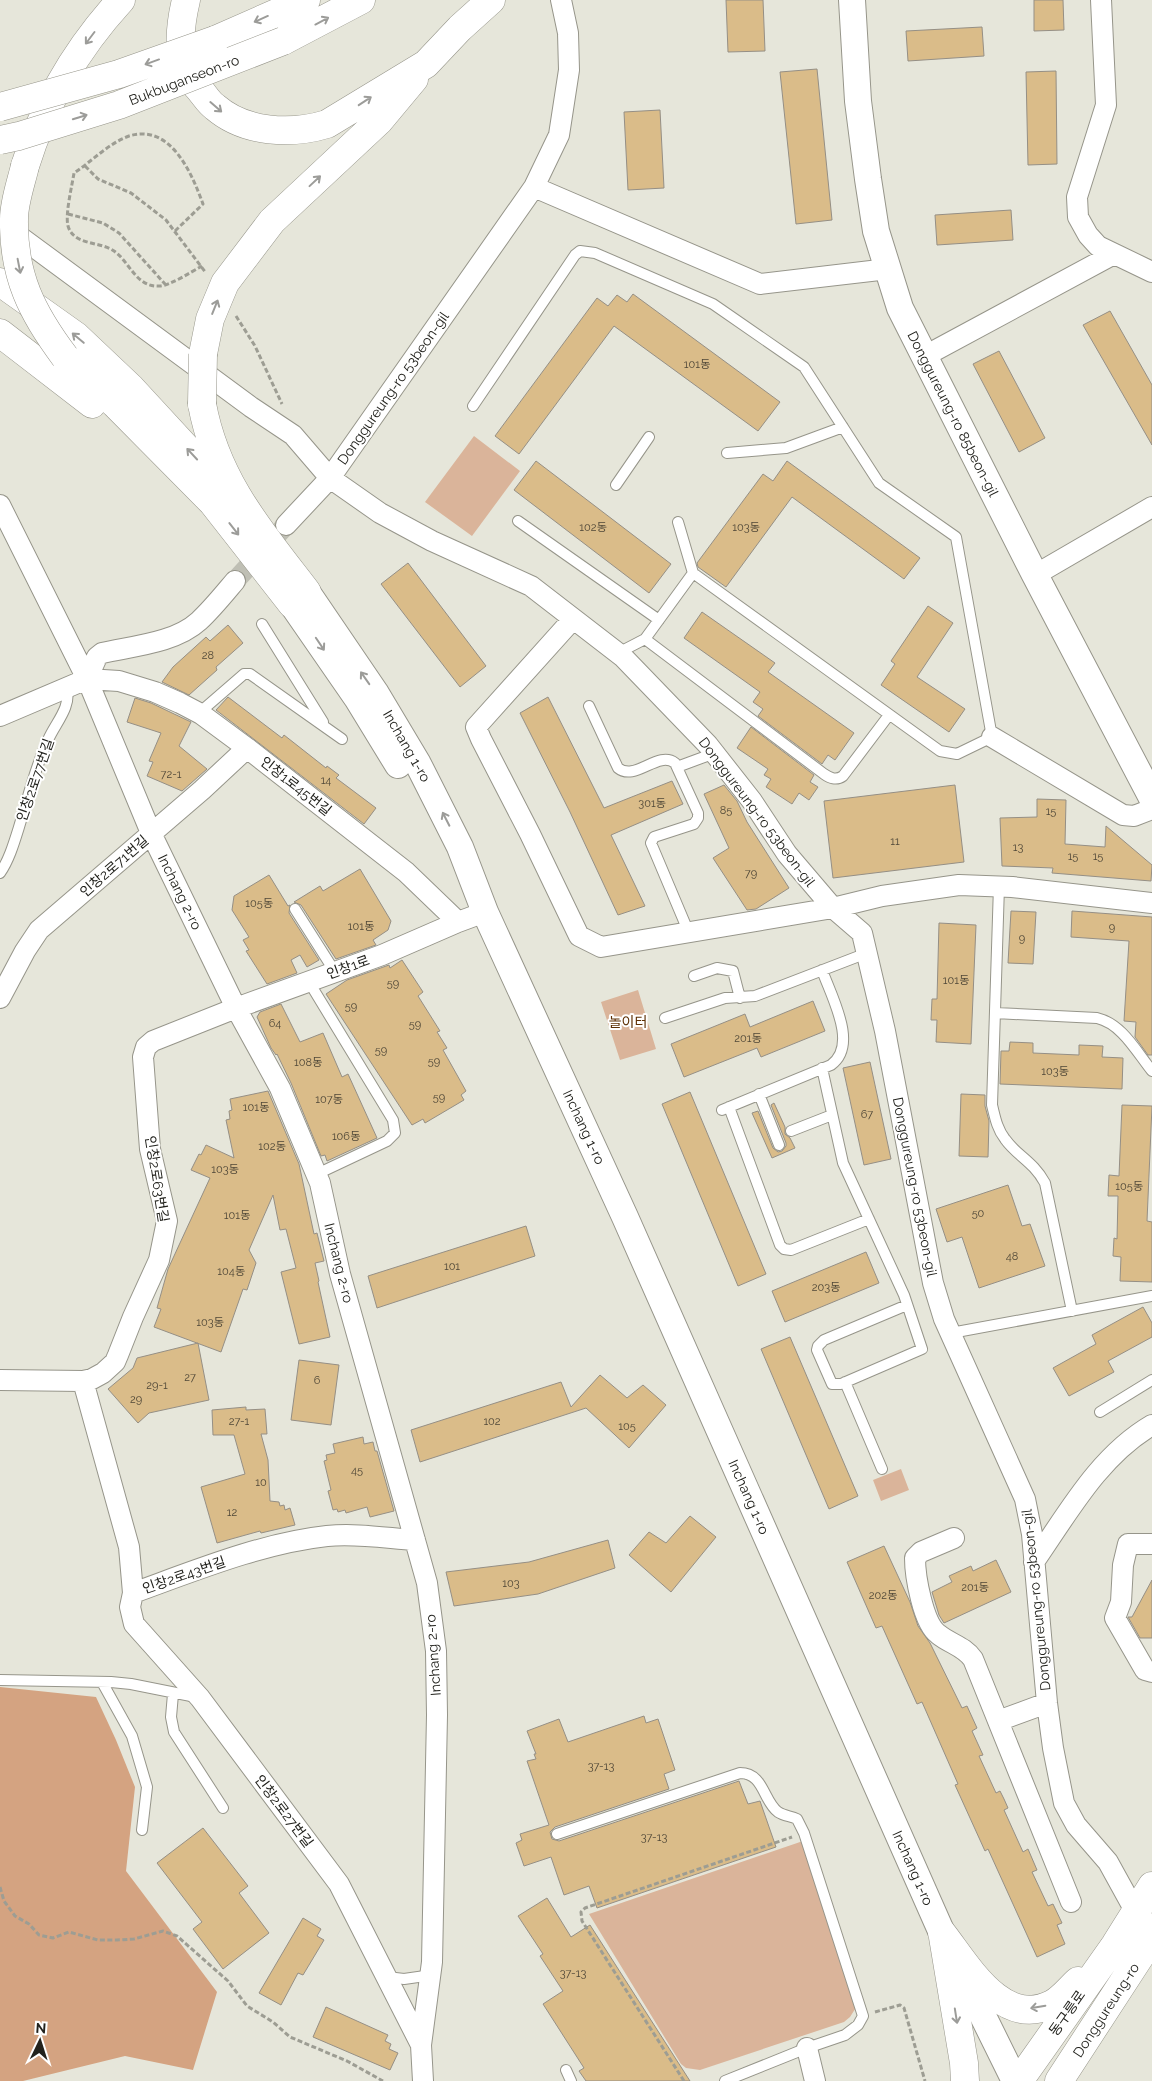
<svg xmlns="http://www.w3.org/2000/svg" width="1152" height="2081" viewBox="0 0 1152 2081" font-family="Raleway,'Noto Sans KR',sans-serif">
<rect width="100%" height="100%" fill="#e6e6da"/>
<path fill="#dab49a" d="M474 436 520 471 472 536 425 502Z
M638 990 656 1049 620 1060 601 1002Z
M901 1469 909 1490 881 1501 873 1480Z
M803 1841 857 2006 850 2017 844 2022 700 2070 686 2068 681 2064 589 1914Z"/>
<path fill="#d4a381" d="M0 1687 96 1697 116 1740 135 1787 126 1871 217 1992 193 2070 125 2056 23 2081H0Z"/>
<path fill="#dabc89" stroke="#958f85" d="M726 0H763L765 51 728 52Z
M1034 0H1063L1064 30 1034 31Z
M982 27 984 56 908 61 906 31Z
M817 69 832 220 796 224 780 72Z
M1056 71 1057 164 1028 165 1026 72Z
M660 110 664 188 628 190 624 112Z
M1011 210 1013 240 937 245 935 215Z
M633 294 780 402 758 431 614 326 519 454 495 436 597 298 608 306 617 295 627 302Z
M1110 311 1152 385V445L1083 325Z
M999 351 1045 438 1019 452 973 364Z
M536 461 671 564 649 593 514 490Z
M787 461 920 558 904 579 792 497 726 587 698 567 697 563 763 474 773 481Z
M408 563 486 666 460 687 381 584Z
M928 606 953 623 917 677 965 709 949 732 881 685 895 664 891 661Z
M702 612 775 663 768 672 854 733 835 760 828 755 822 764 758 716 763 709 753 702 760 692 684 638Z
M228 625 243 643 216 667 217 670 189 695 162 682 173 667 206 637 210 641Z
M228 697 282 738 284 735 326 768 327 766 339 775 336 778 376 808 364 824 216 710Z
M548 697 604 808 672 781 683 804 611 835 645 906 618 915 570 812 520 713Z
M135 698 151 703 191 722 179 746 207 769 182 791 147 776 153 762 149 761 161 733 127 722Z
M751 727 814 775 810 782 818 787 809 800 799 793 792 804 766 787 771 779 764 775 768 769 737 748Z
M724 785 737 801 747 822 789 888 756 909 747 910 713 858 729 848 704 794Z
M955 785 964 862 833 878 824 801Z
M1037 799 1066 800 1065 844 1105 847 1106 826 1152 865 1151 881 1052 873 1053 868 1002 866 1000 818 1037 817Z
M360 869 391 921 388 930 373 940 376 945 336 959 301 905 294 902 320 886 323 891Z
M269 875 288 906 290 905 289 913 319 960 307 967 300 955 291 960 297 973 267 984 246 951 249 950 243 940 249 937 232 910 234 896Z
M1011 911 1036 912 1033 964 1008 963Z
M1072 911 1152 917V1055H1148L1135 1037 1136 1022 1124 1021 1129 941 1071 937Z
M939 923 976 925 971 1044 936 1042 937 1020H931L932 999H937Z
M402 960 423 992 418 996 440 1031 437 1032 447 1048 443 1050 466 1091 461 1095 464 1100 425 1123 423 1119 412 1125 326 994 347 980 389 965 390 968Z
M813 1001 825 1031 761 1057 757 1048 684 1077 671 1044 745 1014 750 1027Z
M281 1004 300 1042 323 1033 342 1077 348 1074 377 1138 327 1161 325 1155 321 1156 291 1083 277 1054 276 1055 271 1048 257 1017 260 1012Z
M1010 1042 1033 1043V1053L1079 1055V1045L1103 1046 1102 1057 1123 1058 1122 1089 1000 1084 1001 1051H1009Z
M870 1062 891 1159 864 1165 843 1068Z
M268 1091 299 1164 314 1234 317 1233 324 1261 315 1263 319 1281 318 1282 330 1337 299 1344 281 1272 296 1268 286 1229 280 1230 273 1195 249 1250 256 1263 247 1290 243 1289 221 1352 154 1327 161 1309 157 1308 168 1269 210 1178 191 1170 199 1154 201 1155 206 1145 234 1158 226 1120 230 1119 229 1111 232 1110 230 1099Z
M690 1092 766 1274 738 1286 662 1104Z
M961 1094 985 1095V1106L989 1121 988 1157 959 1156Z
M774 1103 785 1127V1134L790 1138 795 1148 772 1158 752 1113 758 1111 773 1148 778 1152 782 1151 786 1146V1143L771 1105Z
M1122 1105 1152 1106 1147 1221 1152 1222V1282L1120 1281 1121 1257 1113 1256 1114 1238 1117 1239 1118 1196H1108L1109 1175 1119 1176Z
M1008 1185 1022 1226 1030 1224 1045 1266 979 1288 962 1237 947 1242 936 1209Z
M526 1226 535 1256 377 1308 368 1276Z
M866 1252 879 1283 785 1322 772 1291Z
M1143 1307 1152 1323V1337L1108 1361 1114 1372 1069 1396 1053 1368 1096 1344 1092 1335Z
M790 1337 858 1496 829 1509 761 1349Z
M198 1343 209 1400 149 1413 138 1423 108 1389 133 1368 137 1358Z
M299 1360 339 1365 331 1425 291 1420Z
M600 1375 627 1398 643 1385 666 1405 629 1448 586 1408 420 1462 411 1430 561 1382 571 1407Z
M246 1407V1410L265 1409 267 1434H261L268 1460 270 1501 279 1502 280 1506 284 1505 285 1510 290 1508 295 1525 261 1533 260 1531 217 1543 201 1487 245 1474 234 1435H213L212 1410Z
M363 1437 364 1444 373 1442 375 1451H377L394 1511 370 1517 367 1507 346 1513 345 1510 338 1512 337 1509 333 1510 328 1491 331 1490 324 1461 327 1460 326 1455 335 1453 333 1444Z
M690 1516 716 1537 671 1592 629 1555 649 1532 666 1543Z
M608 1540 615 1568 538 1594 454 1606 446 1572 529 1562Z
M884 1546 910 1602 918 1626 930 1643 962 1708 967 1706 977 1728 972 1731 983 1755 979 1756 996 1793 1000 1791 1004 1799 1008 1808 1004 1810 1023 1852 1028 1849 1037 1870 1032 1872 1048 1906 1053 1904 1062 1923 1057 1925 1065 1944 1037 1957 988 1849 985 1851 955 1785 958 1784 922 1702 917 1704 882 1626 876 1628 847 1562Z
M996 1560 1011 1592 944 1623 939 1615 932 1592 952 1582 949 1576 971 1566 973 1571Z
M1152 1580V1638H1140L1128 1617H1132Z
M644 1716 646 1723 658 1719 675 1770 664 1774 669 1789 555 1827 550 1832 552 1839 559 1841 739 1781 748 1804 760 1801 776 1847 597 1908 589 1886 564 1895 551 1857 524 1866 516 1843 522 1840 520 1834 549 1825 527 1761 536 1759 534 1754H536L527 1731 559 1719 568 1742Z
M203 1828 248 1886 239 1893 269 1933 223 1969 193 1929 202 1922 157 1863Z
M547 1898 571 1937 590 1925 690 2081H586L579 2071 584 2068 543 2004 563 1991 540 1956 543 1954 518 1916Z
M303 1918 321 1929 317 1936 324 1940 303 1975 298 1973 281 2005 259 1993Z
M326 2007 388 2035 385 2041 391 2044 389 2049 398 2053 390 2070 313 2037Z"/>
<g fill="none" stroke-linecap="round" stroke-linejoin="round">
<path stroke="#bfbfb4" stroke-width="20" stroke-dasharray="20 10" stroke-linecap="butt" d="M235 581 286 525"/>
<g stroke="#96958a" stroke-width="12">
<path id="service" d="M473 406 575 255 580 251 595 253 713 304 804 367 879 483 956 537 992 737 957 754 940 751 693 573 678 522
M727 453 786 448 843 427
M616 485 649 437
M518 521 659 620
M693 573 645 639 824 774C830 778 836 781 843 776L889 715
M262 624 323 722
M618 653 645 639
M589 706 618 768C635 782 658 750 675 763L698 813V818L694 824 654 837 651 843 689 933
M199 713 244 674H250L342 739
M677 767 715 753
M0 873C9 860 14 843 19 827 28 798 35 767 48 740 56 722 71 708 67 688
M999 886 992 1105C995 1117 997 1129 1005 1139 1017 1156 1033 1161 1045 1183L1072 1311
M295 909 335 972
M694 976 717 968 733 971 740 998
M309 982 393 1120 395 1133 387 1141 317 1174
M995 1013 1097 1018C1122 1024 1136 1051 1152 1071
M665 1018 725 998 755 996 867 953
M822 1068 843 1163 904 1295 922 1349 841 1384H832L817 1350 818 1346 824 1340 907 1305
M759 1094 779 1145
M729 1107 780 1245 784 1249 791 1250 869 1219
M722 1110 831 1065C859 1045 831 996 822 970
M791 1131 832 1115
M951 1333 1152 1296
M845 1382 882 1469
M1100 1412 1152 1380
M0 1680 111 1682 131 1684 196 1697
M102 1682 132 1736 147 1787 142 1830
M173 1694 171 1717 174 1732 223 1808
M557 1834 740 1773C764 1773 763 1801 778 1812 784 1816 791 1816 797 1819L804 1833 863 2016 858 2025 845 2035 807 2048 725 2081
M387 1977 404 1979 432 1975
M566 2070 571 2081"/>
</g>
<g stroke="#96958a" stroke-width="22">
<path id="minor" d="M1101 0 1106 105 1077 197 1078 217 1088 235 1098 246 1152 272
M534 187 760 284 888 269
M0 222 251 407 293 435 330 478 380 513 432 541 531 586 623 657 708 745 752 801 787 854 833 908 862 933 885 1031 933 1283 944 1319 1025 1499 1032 1534 1047 1703 1053 1748 1064 1803 1076 1825 1108 1862 1135 1911 1152 1928
M923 357 1114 254
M0 505 87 679 151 833 236 1008 280 1088 320 1183 340 1274 427 1583 436 1651 437 1715 432 1962 421 2045 423 2081
M286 525 330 478 534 187 559 135 569 70 568 33 561 0
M1035 575 1152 507
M573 619 476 727 481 739 530 834 579 936 601 947 833 908 882 896 959 885 1012 887 1152 903
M87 679 97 657 102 653C133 646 175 643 199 621 212 609 224 594 235 581
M0 716 87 679 119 681 155 692 180 703 201 714 247 748 406 872 458 922 485 912
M992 737 1123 815 1134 816 1152 809
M0 998 25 951 39 930 202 790 247 748
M0 1380 83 1381 129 1547 133 1593 130 1607 134 1624 200 1698 339 1884 421 2045
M83 1381 92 1379 103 1373 115 1362 118 1355 133 1317 159 1260 167 1221 150 1149 143 1057 146 1047 153 1041 236 1008 382 955 458 922
M954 1538 921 1552 915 1558C915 1576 923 1623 938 1634 950 1644 964 1646 973 1659L1071 1902
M1152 1544H1128L1123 1565 1121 1602 1115 1618 1145 1670 1152 1672
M1034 1562C1068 1513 1099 1456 1152 1425
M133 1593C194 1571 262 1543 327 1536 356 1533 386 1538 415 1540
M998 1721 1047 1703
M807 2048 815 2081"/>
</g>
<g stroke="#96958a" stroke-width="28">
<path id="tertiary" d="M852 0 858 101 868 179 876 231 900 308 1035 575 1152 798
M307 592 375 692 418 764 460 847 485 912 625 1217 942 1933 1015 2081
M292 604 357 698 398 765"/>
</g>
<g stroke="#96958a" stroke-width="29">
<path id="primary" d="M942 1933C967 1965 1002 2029 1052 2004 1062 1999 1070 1988 1078 1981
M943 1937 964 2063 965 2081
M1019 2081 1115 1945 1152 1886
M1059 2081 1152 1938"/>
</g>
<g stroke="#96958a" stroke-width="29">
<path id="trunk" d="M186 0C181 21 177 47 185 68 187 76 195 84 200 90 205 96 209 103 215 107 245 133 291 135 327 124L426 64 460 28 491 0
M215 40 306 0
M283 41 361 0
M25 166C44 104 77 48 121 0
M0 282 76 336 131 388 248 515
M0 333 92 404
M203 354 210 319 225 283 272 221 379 121 414 79
M65 357 115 404 213 503 292 604
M202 404C216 481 261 532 307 592"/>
</g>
<path stroke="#9d9d93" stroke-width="3" stroke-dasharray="5 2.5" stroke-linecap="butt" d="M85 166 98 179 131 193 166 220 206 273
M68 214 103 223 119 233 165 284
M175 231 203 204C192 174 171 123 129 136 109 143 91 162 74 173 72 186 65 214 68 226 74 246 100 241 114 251 130 262 136 288 160 286 171 285 191 272 202 266
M236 316 255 346 282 404
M0 1887 4 1901 15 1916 29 1924 39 1935 53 1938 69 1932 98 1940H117L134 1939 163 1931 177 1936 228 1981 247 2006 273 2022 290 2037 347 2061 383 2081
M875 2012 900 2005 904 2008 925 2081
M684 2081 582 1921 581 1912 585 1908 792 1837"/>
<use href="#service" stroke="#fff" stroke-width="10"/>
<use href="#minor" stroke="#fff" stroke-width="20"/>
<use href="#tertiary" stroke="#fff" stroke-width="26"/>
<use href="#primary" stroke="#fff" stroke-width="28"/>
<use href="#trunk" stroke="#fff" stroke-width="28"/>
<g stroke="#96958a" stroke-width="29" stroke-linecap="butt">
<path id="trunk-bridge" d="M0 107 119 74 215 40
M0 140 19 136 119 105 283 41
M25 166C21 183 14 202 14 219 13 276 32 313 65 357
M202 404 203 354"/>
</g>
<use href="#trunk-bridge" stroke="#fff" stroke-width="28"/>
</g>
<defs><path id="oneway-shaft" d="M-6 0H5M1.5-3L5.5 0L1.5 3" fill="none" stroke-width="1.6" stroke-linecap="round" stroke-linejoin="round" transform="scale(1.25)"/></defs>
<g stroke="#9c9c99">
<use href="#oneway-shaft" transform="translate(261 19) rotate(156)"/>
<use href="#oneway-shaft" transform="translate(322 21) rotate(-28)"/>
<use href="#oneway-shaft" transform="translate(90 38) rotate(127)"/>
<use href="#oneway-shaft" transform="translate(152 62) rotate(160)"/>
<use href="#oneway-shaft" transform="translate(365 101) rotate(-33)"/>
<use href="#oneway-shaft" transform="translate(216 107) rotate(41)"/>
<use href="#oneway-shaft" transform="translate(80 117) rotate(-17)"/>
<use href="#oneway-shaft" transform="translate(315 181) rotate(-43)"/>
<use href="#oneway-shaft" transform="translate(19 266) rotate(79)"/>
<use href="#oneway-shaft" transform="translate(215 307) rotate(-68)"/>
<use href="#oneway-shaft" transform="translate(78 338) rotate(-140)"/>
<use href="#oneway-shaft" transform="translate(192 454) rotate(-133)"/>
<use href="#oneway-shaft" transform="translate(234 529) rotate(52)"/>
<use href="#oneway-shaft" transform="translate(320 644) rotate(56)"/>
<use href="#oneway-shaft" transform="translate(365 678) rotate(-125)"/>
<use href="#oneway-shaft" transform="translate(446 819) rotate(-117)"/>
<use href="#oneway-shaft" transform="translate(1038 2007) rotate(170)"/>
<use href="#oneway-shaft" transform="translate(956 2016) rotate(81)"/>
</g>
<g text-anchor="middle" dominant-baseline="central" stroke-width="4" stroke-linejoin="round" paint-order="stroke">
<g font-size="11" fill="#504838">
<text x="697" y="364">101동</text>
<text x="593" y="527">102동</text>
<text x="746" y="527">103동</text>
<text x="208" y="655">28</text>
<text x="171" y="774">72-1</text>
<text x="326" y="780">14</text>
<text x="652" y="803">301동</text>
<text x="726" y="810">85</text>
<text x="1051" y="811">15</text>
<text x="895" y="841">11</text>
<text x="1018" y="847">13</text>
<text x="1073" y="856">15</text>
<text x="1098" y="856">15</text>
<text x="751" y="873">79</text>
<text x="259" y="903">105동</text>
<text x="361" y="926">101동</text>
<text x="1112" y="927">9</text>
<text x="1022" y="938">9</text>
<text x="956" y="980">101동</text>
<text x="393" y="983">59</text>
<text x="351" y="1006">59</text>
<text x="275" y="1023">64</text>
<text x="415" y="1024">59</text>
<text x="748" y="1038">201동</text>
<text x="381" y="1050">59</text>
<text x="434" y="1061">59</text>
<text x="308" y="1062">108동</text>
<text x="1055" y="1071">103동</text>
<text x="439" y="1097">59</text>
<text x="329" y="1099">107동</text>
<text x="256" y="1107">101동</text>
<text x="867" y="1114">67</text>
<text x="346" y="1136">106동</text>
<text x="272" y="1146">102동</text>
<text x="225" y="1169">103동</text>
<text x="1129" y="1186">105동</text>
<text x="978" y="1213">50</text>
<text x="237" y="1215">101동</text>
<text x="1012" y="1256">48</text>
<text x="452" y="1266">101</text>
<text x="231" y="1271">104동</text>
<text x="826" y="1287">203동</text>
<text x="210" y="1322">103동</text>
<text x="190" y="1377">27</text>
<text x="317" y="1380">6</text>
<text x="157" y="1385">29-1</text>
<text x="136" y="1399">29</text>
<text x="239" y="1421">27-1</text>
<text x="492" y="1421">102</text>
<text x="627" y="1426">105</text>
<text x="357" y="1470">45</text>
<text x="261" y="1482">10</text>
<text x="232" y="1512">12</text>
<text x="511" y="1583">103</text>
<text x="975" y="1587">201동</text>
<text x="883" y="1595">202동</text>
<text x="601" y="1766">37-13</text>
<text x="654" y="1837">37-13</text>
<text x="573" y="1973">37-13</text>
</g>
<g font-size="14" fill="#22221d" stroke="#fff">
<text transform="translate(184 80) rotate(-21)">Bukbuganseon-ro</text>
<text transform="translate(393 388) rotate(-55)">Donggureung-ro 53beon-gil</text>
<text transform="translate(953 414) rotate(63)">Donggureung-ro 85beon-gil</text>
<text transform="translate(407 746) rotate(60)">Inchang 1-ro</text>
<text transform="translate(35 780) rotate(-71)">인창2로77번길</text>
<text transform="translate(296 786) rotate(38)">인창1로45번길</text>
<text transform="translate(757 812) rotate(53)">Donggureung-ro 53beon-gil</text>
<text transform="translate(114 866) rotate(-41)">인창2로71번길</text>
<text transform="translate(180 892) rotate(64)">Inchang 2-ro</text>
<text transform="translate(348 967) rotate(-20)">인창1로</text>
<text transform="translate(584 1127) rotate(65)">Inchang 1-ro</text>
<text transform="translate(157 1179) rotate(81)">인창2로63번길</text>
<text transform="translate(915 1187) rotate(79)">Donggureung-ro 53beon-gil</text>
<text transform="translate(339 1263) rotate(76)">Inchang 2-ro</text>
<text transform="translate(749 1497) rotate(66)">Inchang 1-ro</text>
<text transform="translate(184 1575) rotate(-19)">인창2로43번길</text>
<text transform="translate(1036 1600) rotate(-96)">Donggureung-ro 53beon-gil</text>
<text transform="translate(433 1655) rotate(-94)">Inchang 2-ro</text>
<text transform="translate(284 1811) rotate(53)">인창2로27번길</text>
<text transform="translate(913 1868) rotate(66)">Inchang 1-ro</text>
<text transform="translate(1106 2010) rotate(-57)">Donggureung-ro</text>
<text transform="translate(1067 2013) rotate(-55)">동구릉로</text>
</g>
<g font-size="14" fill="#5e3005" stroke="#fff">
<text x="628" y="1022">놀이터</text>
</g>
</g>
<g transform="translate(40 2041) rotate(4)" stroke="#ffffff" stroke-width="4" paint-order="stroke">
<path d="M0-4L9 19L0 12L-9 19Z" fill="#22221d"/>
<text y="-8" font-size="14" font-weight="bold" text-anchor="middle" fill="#22221d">N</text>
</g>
</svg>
